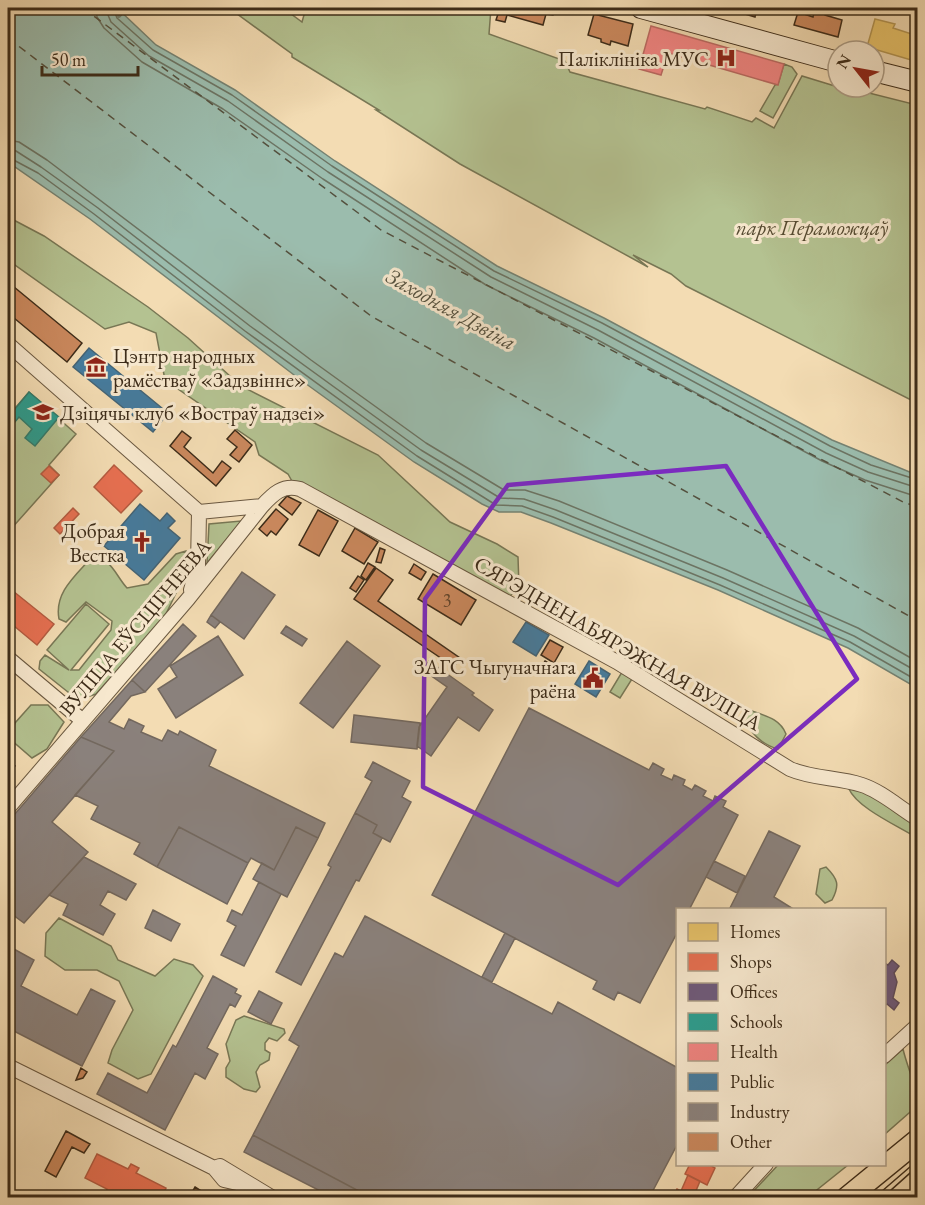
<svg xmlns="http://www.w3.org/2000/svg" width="925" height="1205" viewBox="0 0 925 1205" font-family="'EB Garamond',serif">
<rect width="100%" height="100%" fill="#f3dcb3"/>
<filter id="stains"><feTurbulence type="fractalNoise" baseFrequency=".00333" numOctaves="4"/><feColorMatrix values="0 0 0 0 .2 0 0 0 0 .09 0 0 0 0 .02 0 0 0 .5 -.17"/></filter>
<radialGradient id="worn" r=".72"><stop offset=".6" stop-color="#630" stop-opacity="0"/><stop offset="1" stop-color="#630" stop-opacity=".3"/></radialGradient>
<path fill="#b4c291" stroke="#787755" stroke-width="1.5" d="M229 8H283L302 22 306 8H491L489 34 565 61 570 72 705 109 707 107 752 122 756 118 774 128 802 76 838 87 862 88 861 91 917 105V403L686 286 671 274 633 255 648 267 460 164 376 110H379L292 57V54Z
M784 64 792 67 797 74 773 118 760 111 775 85 778 84Z
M8 217 44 236 148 307 188 338 241 386 378 455 450 522 497 544 518 557 519 587 510 596 293 483 288 474 259 455 255 442 165 380 156 333 129 322 105 329 8 260Z
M29 392 76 434 49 465 59 475 11 529 8 526V412L10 414Z
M241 521V522L207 563 209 524Z
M186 551 188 568 164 618 96 694 78 700 39 669 40 661 45 655 69 670 47 650 86 604 109 624 71 670H79L111 630 112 621 86 602 66 622 59 619C54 593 75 576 91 558 111 556 115 575 127 588L148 584 176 554Z
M622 672 632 679 620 698 610 692Z
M31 705H48L64 722 47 749 32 758 10 739 15 723Z
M752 711C766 716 780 719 786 734L778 749C762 745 749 732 744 717L747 712Z
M855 787 871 795 917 827V838C900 827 857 808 849 789Z
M826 867C838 879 840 885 832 900L825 903 816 894 820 869Z
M59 918 111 946 118 960 155 976 174 959 193 965 203 976 151 1074 138 1079 108 1063 112 1050 133 1010 119 981 97 970H65L45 956 46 933Z
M244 1016 284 1029 285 1033 277 1041 269 1038 265 1043V1050L270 1053 269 1060 260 1065 256 1072 260 1087 256 1092 244 1089 226 1077V1068L230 1061 226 1044 236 1020Z
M903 1049C907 1067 918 1089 917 1106L885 1134V1065Z
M778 1165V1164L848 1165 808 1197H748Z"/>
<path fill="#9bbcad" stroke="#758272" stroke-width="1.5" d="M8 8H117L156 45 235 90 335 161 497 266 604 318 832 440 917 475V688L848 648 718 590 551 523 521 512H499L482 504 414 462 298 378 90 219 8 162Z"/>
<path fill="#e9c46a" stroke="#b59652" stroke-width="1.5" d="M875 19 895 24 893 28 918 36V62L867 47Z"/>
<path fill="#e76f51" stroke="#b45b40" stroke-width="1.5" d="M114 465 142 491 121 513 94 487Z
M49 466 59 475 51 483 41 474Z
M73 508 79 514 60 534 54 528Z
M8 587 54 624 37 645 8 621Z
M97 1154 128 1169 131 1164 139 1168 136 1173 166 1188 162 1198H103L107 1189 85 1178Z
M690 1164H708L715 1168 707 1185 685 1174Z
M688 1175 700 1181 693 1198H673L677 1189 681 1191Z"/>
<path fill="#6d597a" stroke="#5f4c5d" stroke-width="1.5" d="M892 960 899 966 894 973 897 982 893 998 899 1003 894 1010 887 1004 884 1006V963L888 965Z"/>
<path fill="#2a9d8f" stroke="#307b6c" stroke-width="1.5" d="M29 392 59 417 35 446 25 438 32 429 19 417 10 428 8 426V412L10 415Z"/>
<path fill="#f28482" stroke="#bc6a62" stroke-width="1.5" d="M651 26 784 64 778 85 668 53 661 75 639 69Z"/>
<path fill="#457b9d" stroke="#436375" stroke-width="1.5" d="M89 348 168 413 153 432 73 367Z
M140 504 160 521 167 513 175 521 168 528 180 538 144 580 104 546Z
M526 622 549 635 536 656 513 642Z
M589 661 610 674 596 697 575 684Z"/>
<path fill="#8a817c" stroke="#73685e" stroke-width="1.5" d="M242 572 275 595 244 639 211 615Z
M211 615 220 622 215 628 207 622Z
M183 624 196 636 145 692 132 680Z
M286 626 307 639 302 646 281 633Z
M218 636 243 675 176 718 158 689 177 677 170 666Z
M347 641 380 666 333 728 300 703Z
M429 661 474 693 472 695 493 710 479 731 458 717 431 756 417 746 419 727 447 687 423 670Z
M132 680 145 692 131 696 109 722 124 729 129 719 144 726 141 732 162 741 168 730 178 735 180 731 216 750 209 766 325 823 318 838 296 827 274 870 251 858 248 863 179 827 157 867 134 854 140 843 91 819 98 806 75 795 114 751 81 737Z
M529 708 649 770 653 763 664 769 661 775 672 780 674 775 685 780 683 785 692 790 695 785 706 791 703 796 713 801 715 796 726 801 723 807 738 815 689 910H678V931L640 1003 618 992 614 1000 593 989 597 981 432 895Z
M354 715 420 723 417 749 351 742Z
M81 737 114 751 52 822 88 852 24 923 13 915 8 921V822Z
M373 762 410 781 402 797 411 802 390 842 373 833 377 825 355 813 372 781 365 777Z
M355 813 377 825 373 833 382 838 359 881 356 880 301 985 276 972 331 867 328 865Z
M179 827 248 863 227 904 157 867Z
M296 827 318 838 287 897 253 879 262 863 274 870Z
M769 831 800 846 774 897 795 910H729Z
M84 857 136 884 126 900 108 891 100 905 115 914 103 935 63 915 68 904 49 895Z
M714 861 745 876 737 893 706 877Z
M259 882 281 894 244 966 221 955 236 926 227 921 232 910 242 915Z
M153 910 180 924 171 941 145 928Z
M365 916 552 1014 558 1002 678 1068V1143L649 1198H372L253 1135 299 1046 289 1040 335 953 343 957Z
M505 933 515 938 492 982 482 977Z
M12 948 34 960 21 986 77 1015 91 989 115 1001 82 1066 8 1028V956Z
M213 976 237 989 235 993 241 996 235 1007 230 1004 207 1048 218 1054 205 1079 195 1073 165 1130 97 1094 108 1073 147 1093 173 1045 176 1047Z
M259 991 282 1003 271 1024 248 1012Z
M253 1135 372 1198H334L244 1152Z"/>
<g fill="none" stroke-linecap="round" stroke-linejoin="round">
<path stroke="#6c7463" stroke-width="1.5" d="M96 8 97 17 104 28 142 62 223 109 323 179 486 285 594 338 822 461 865 480 918 497
M105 8 111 22 149 56 228 101 328 172 491 277 598 330 826 453 868 472 918 488
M113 8 117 18 153 50 232 95 332 166 494 271 602 323 830 446 871 465 918 480
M8 140 19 142 47 160 311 360 426 443 504 490H525L559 501 727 570 858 628 918 662
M8 149 16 151 41 167 98 208 250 326 421 450 500 498 524 499 556 510 723 578 854 636 918 672
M8 157 38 173 94 214 245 331 417 456 496 505 522 506 553 517 720 585 850 642 918 681"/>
<path stroke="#758272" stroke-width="4" d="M119 16 126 8"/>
<path stroke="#54503e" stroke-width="1.5" stroke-dasharray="8 6" stroke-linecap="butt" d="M83 8 381 230 907 504 918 505
M8 38 371 316 918 621"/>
</g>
<path fill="#ca885d" stroke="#3d2c19" stroke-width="1.5" d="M500 8H555L553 15 546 14 543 25 507 15 505 22 496 20Z
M733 8H757L755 17 732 10Z
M815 8H821L825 15 842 20 838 37 794 25 798 12 813 17Z
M594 14 633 24 628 46 611 41 610 45 601 42V39L588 35Z
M8 282 82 343 67 362 8 313Z
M235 430 252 445 239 462 230 455 237 447 227 439Z
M182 431 191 438 184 447 213 473 222 461 231 468 216 486 170 446Z
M287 496 301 503 292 515 279 505Z
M276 509 288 519 276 535 271 531 267 536 259 529Z
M318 510 338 521 319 556 299 545Z
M355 528 378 542 364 564 342 551Z
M380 548 385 550 381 563 376 562Z
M368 563 375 567 366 580 361 576Z
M414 564 426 572 421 580 409 573Z
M376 568 393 580 378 601 460 658 454 667 354 599Z
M433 574 476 600 461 625 418 599Z
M358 576 364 580 356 592 350 588Z
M550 640 563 647 554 663 541 655Z
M545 661 553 666 548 675 540 670Z
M8 760 15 766 8 776Z
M81 1068 87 1072 83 1078 76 1080Z
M66 1131 90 1144 84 1153 72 1147 56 1177 45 1171Z
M195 1187 209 1196 208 1198 190 1196Z"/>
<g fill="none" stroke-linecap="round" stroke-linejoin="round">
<g stroke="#6a5840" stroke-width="16">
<path id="street" d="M8 344 199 512 262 506
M191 590 198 565 199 512
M8 658 83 721
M8 808 188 599 262 506C273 494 283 484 300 489L617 662 790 769C813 779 837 777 862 785 881 791 901 809 918 819
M884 1056 918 1025
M8 1066 214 1168 224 1180 250 1186
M214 1168 220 1166 273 1198
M735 1198 766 1164"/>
</g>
<g stroke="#3d2c19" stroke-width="22">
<path id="secondary" d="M641 8 838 62
M874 71 918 82"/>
</g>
<g stroke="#3d2c19" stroke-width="24">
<path id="primary" d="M847 1198 918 1140
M899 1198 918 1181"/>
</g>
<use href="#street" stroke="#f7e8ce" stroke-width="14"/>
<use href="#secondary" stroke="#f7e8ce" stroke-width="20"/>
<use href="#primary" stroke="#f3dcb3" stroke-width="21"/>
<path stroke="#3d2c19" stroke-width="1.5" d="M874 1198 918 1160"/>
</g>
<path fill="none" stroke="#7b2cbf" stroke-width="4.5" stroke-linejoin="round" d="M726 466 857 679 618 885 423 787 425 599 508 485Z"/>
<defs>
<g id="hospital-bare" transform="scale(1.62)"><path d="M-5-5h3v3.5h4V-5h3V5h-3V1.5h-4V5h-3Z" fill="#8f2418" stroke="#f7e8ce" stroke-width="2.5" paint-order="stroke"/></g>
<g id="museum-bare" transform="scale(1.62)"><path d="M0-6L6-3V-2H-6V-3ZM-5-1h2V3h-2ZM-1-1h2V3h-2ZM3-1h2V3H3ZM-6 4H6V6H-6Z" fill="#8f2418" stroke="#f7e8ce" stroke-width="2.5" paint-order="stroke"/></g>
<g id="school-bare" transform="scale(1.62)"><path d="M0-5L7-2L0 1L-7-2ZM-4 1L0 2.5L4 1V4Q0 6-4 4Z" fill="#8f2418" stroke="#f7e8ce" stroke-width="2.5" paint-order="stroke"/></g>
<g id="church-bare" transform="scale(1.62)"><path d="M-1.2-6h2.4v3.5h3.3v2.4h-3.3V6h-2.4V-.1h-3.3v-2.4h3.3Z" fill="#8f2418" stroke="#f7e8ce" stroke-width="2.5" paint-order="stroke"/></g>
<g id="civic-bare" transform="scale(1.62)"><path d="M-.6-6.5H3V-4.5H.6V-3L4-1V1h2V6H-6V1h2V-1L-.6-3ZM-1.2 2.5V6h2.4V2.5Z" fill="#8f2418" stroke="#f7e8ce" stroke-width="2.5" paint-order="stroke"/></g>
</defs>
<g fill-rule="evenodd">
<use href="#hospital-bare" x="726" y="58"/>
<use href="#museum-bare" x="96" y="367"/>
<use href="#school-bare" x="43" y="412"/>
<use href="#church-bare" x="142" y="542"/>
<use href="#civic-bare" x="593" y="678"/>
</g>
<g text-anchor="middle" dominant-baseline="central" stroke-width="6" stroke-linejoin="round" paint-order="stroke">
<g font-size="18" fill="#60432a">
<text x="447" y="600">3</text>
</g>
<g font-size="21" fill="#3d2c19" stroke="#f7e8ce" text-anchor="end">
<text x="709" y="58">Паліклініка МУС</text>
<text x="113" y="355" text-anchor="start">Цэнтр народных<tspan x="113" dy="24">рамёстваў «Задзвінне»</tspan></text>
<text x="60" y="412" text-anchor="start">Дзіцячы клуб «Востраў надзеі»</text>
<text x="125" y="530">Добрая<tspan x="125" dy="24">Вестка</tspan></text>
<text x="576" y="666">ЗАГС Чыгуначнага<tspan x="576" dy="24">раёна</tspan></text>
</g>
<g font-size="21" font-style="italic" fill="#554a31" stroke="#f7e8ce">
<text x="812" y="227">парк Пераможцаў</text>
</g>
<g font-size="21" fill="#3d2c19" stroke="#f7e8ce">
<text transform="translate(135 627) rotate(-50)">ВУЛІЦА ЕЎСЦІГНЕЕВА</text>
<text transform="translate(618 643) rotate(30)">СЯРЭДНЕНАБЯРЭЖНАЯ ВУЛІЦА</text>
</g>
<g font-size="22" font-style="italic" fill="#54503e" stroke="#f7e8ce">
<text transform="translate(451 309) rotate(29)">Заходняя Дзвіна</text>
</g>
</g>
<rect width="925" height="1205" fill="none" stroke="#f3dcb3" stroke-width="30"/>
<rect x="9" y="9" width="907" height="1187" fill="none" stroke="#3d2c19" stroke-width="3"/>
<rect x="15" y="15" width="895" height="1175" fill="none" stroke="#3d2c19" stroke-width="1.5"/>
<rect x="676" y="908" width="210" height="258" fill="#f7e8ce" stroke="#ad9d86" stroke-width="1.5"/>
<rect x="688" y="923" width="30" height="18" fill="#e9c46a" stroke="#ad9d86" stroke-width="1.5"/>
<text x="730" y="938" font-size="18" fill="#3d2c19">Homes</text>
<rect x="688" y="953" width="30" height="18" fill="#e76f51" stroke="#ad9d86" stroke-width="1.5"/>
<text x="730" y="968" font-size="18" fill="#3d2c19">Shops</text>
<rect x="688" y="983" width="30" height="18" fill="#6d597a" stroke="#ad9d86" stroke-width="1.5"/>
<text x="730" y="998" font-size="18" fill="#3d2c19">Offices</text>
<rect x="688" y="1013" width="30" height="18" fill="#2a9d8f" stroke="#ad9d86" stroke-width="1.5"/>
<text x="730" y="1028" font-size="18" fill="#3d2c19">Schools</text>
<rect x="688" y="1043" width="30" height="18" fill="#f28482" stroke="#ad9d86" stroke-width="1.5"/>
<text x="730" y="1058" font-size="18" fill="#3d2c19">Health</text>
<rect x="688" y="1073" width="30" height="18" fill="#457b9d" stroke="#ad9d86" stroke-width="1.5"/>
<text x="730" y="1088" font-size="18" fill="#3d2c19">Public</text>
<rect x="688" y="1103" width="30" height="18" fill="#8a817c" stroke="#ad9d86" stroke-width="1.5"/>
<text x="730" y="1118" font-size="18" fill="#3d2c19">Industry</text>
<rect x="688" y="1133" width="30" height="18" fill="#ca885d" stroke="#ad9d86" stroke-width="1.5"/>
<text x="730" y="1148" font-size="18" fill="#3d2c19">Other</text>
<g transform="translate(856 69) rotate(301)"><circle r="28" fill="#f7e8ce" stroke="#ad9d86" stroke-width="1.5"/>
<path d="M0-4.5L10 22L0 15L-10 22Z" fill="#8f2418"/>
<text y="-9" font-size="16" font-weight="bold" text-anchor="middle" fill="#3d2c19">N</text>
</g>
<path d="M42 66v9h96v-9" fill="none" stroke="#3d2c19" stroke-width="3"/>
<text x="51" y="66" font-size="18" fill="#3d2c19" stroke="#f7e8ce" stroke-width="4.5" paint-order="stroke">50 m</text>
<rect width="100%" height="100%" filter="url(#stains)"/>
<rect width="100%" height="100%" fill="url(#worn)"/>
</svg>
